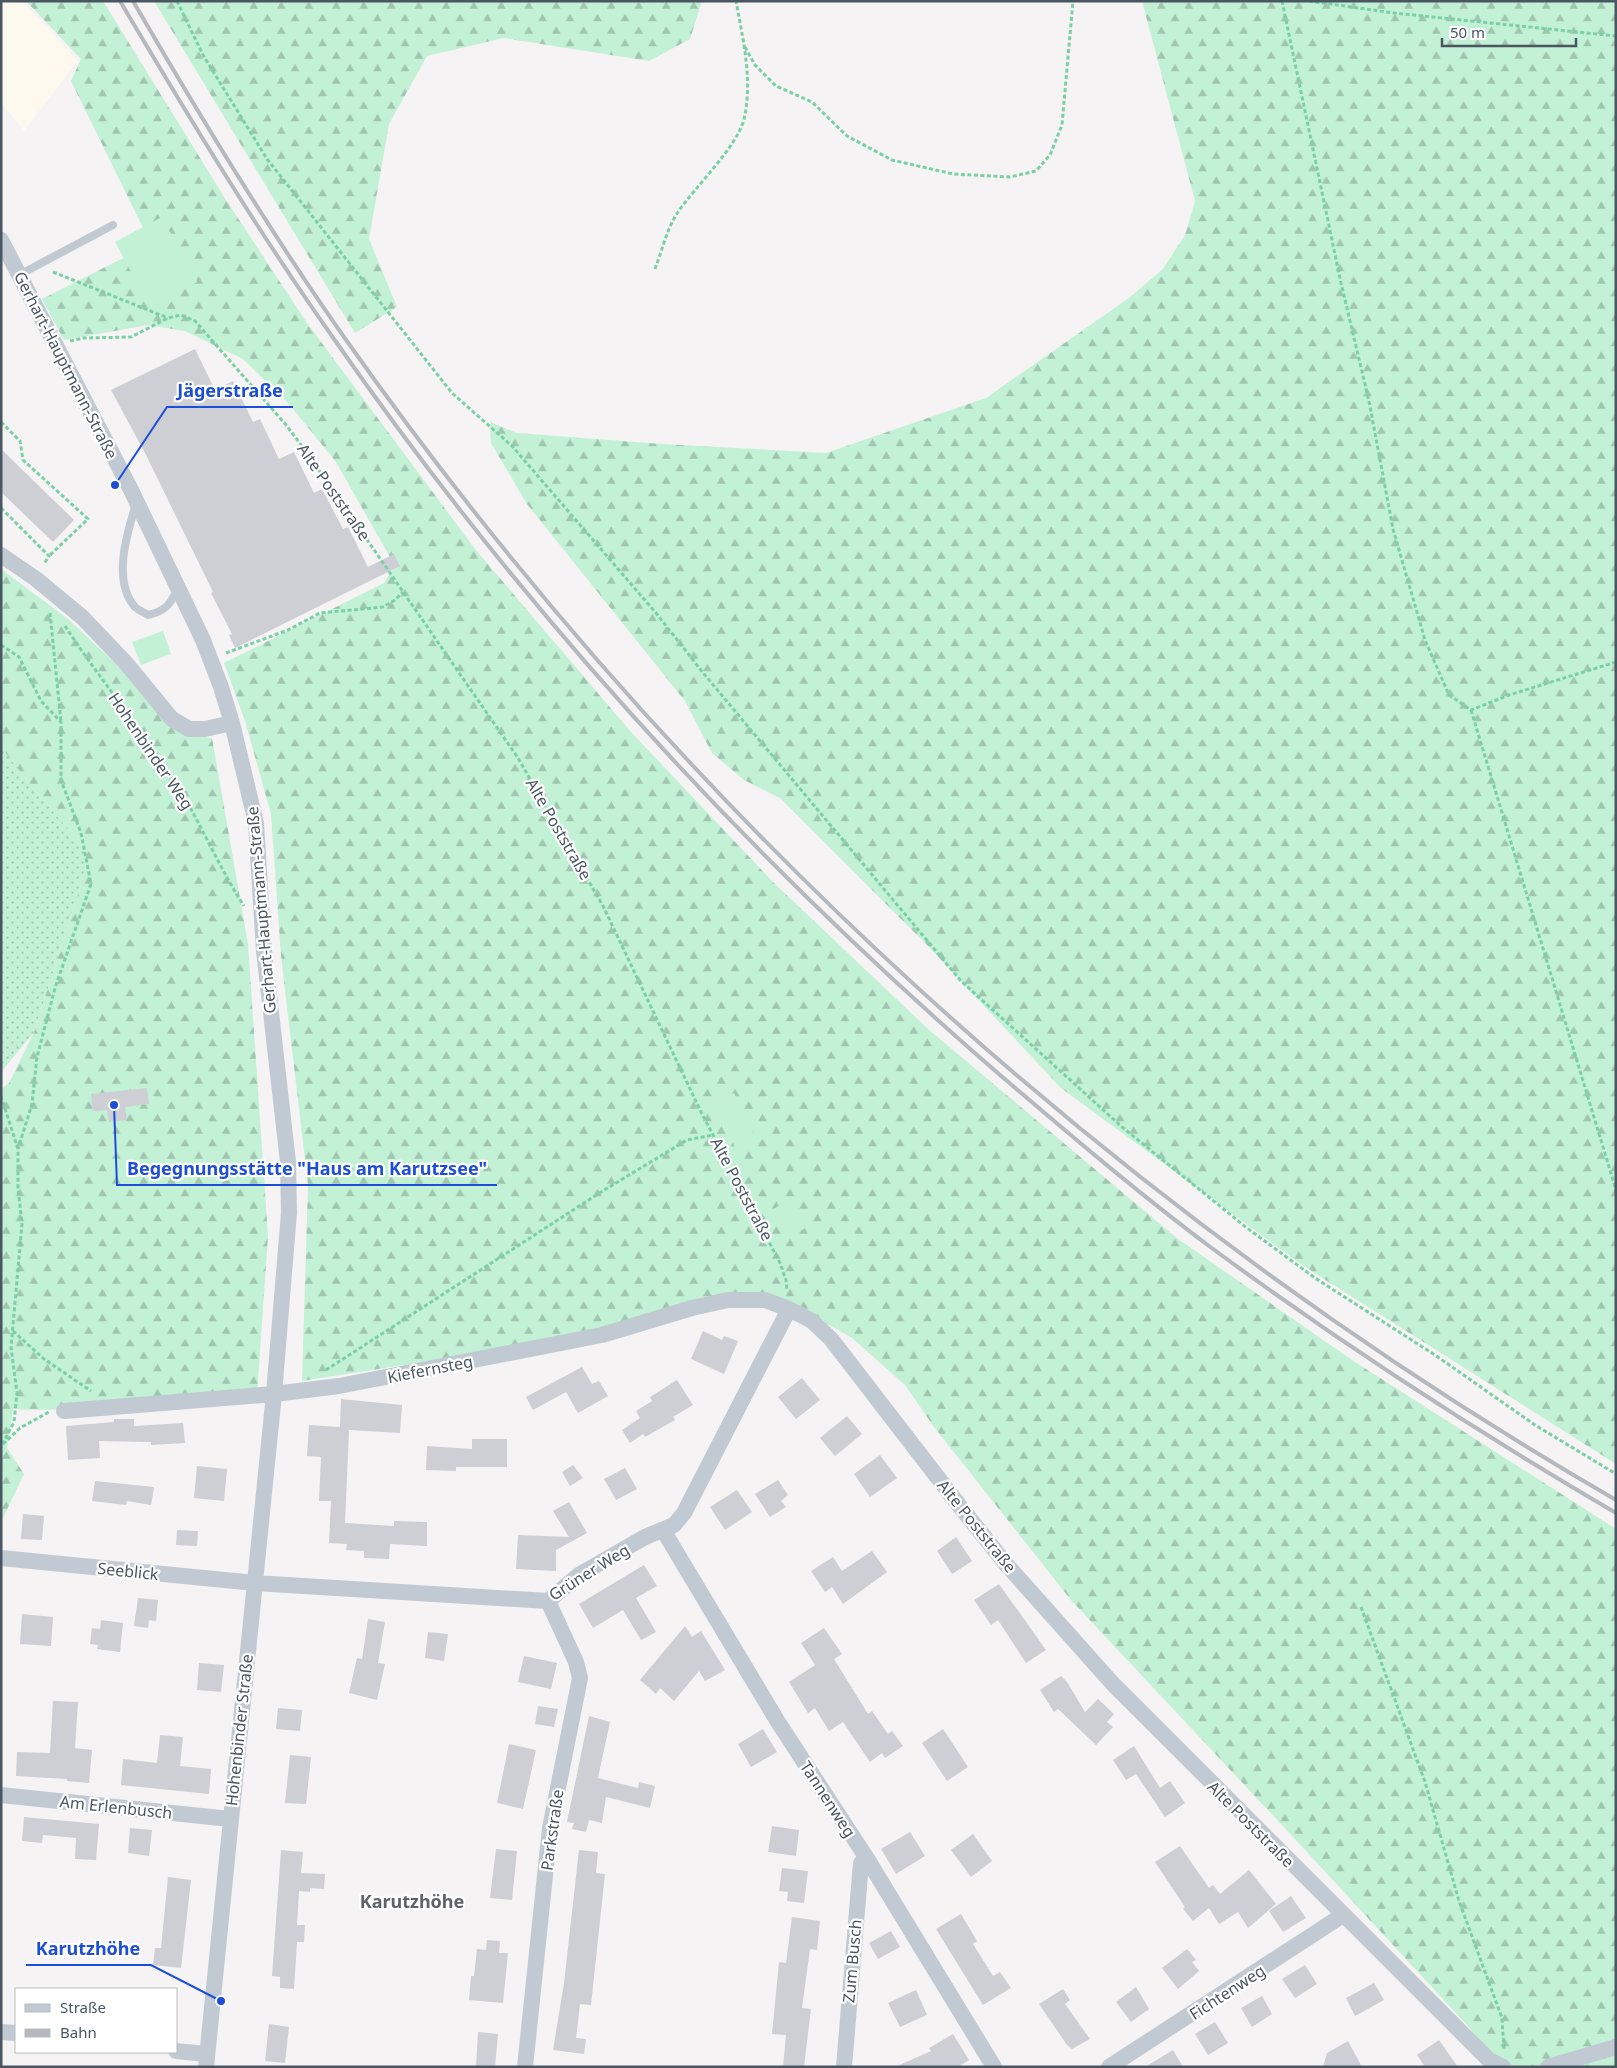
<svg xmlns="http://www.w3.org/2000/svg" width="1617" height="2068" viewBox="0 0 1617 2068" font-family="'Noto Sans',sans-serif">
<defs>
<pattern id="grass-dots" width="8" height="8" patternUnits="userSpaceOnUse" patternTransform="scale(1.25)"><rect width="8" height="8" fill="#c3f1d5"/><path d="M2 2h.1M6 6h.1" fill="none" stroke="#a0c6b0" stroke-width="1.8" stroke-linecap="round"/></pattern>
<pattern id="forest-firs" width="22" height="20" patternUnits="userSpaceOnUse" patternTransform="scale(1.25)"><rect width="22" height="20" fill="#c3f1d5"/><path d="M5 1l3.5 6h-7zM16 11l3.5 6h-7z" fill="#a0c6b0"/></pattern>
</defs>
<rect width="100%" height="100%" fill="#f5f3f3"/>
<path fill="#fdf9ef" d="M1 1H23L78 61 24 131 1 103Z"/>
<path fill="url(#grass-dots)" d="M1 747 36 792 85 848 86 869 34 1032 1 1072Z"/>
<path fill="url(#forest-firs)" d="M26 1H103L226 200 307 323 475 549 631 732 774 883 928 1029 1178 1239 1352 1360 1616 1529V2067H1502L1467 2025 1281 1824 1071 1600 934 1427 905 1385 852 1338 833 1327 767 1299 606 1333 302 1381 308 1185 281 956 271 814 245 721 224 663 384 583 395 566 336 462 289 404 243 359 185 331 148 325 64 340 42 299 151 244 71 81 81 59Z
M154 1H702L690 39 649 61 504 38 427 56 389 124 369 239 397 307 355 333Z
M1142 1H1616V1464L1302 1265 1061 1088 929 947 780 798 744 780 712 753 685 701 527 504 491 443 490 422 517 433 662 444 826 453 986 398 1129 298 1163 269 1185 235 1195 201Z
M1 569 68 619 115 663 147 698 190 736 212 738 248 944 268 1236 257 1395C176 1402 94 1413 13 1409L7 1448 24 1474 1 1522V1089L9 1083 34 1032 86 869 85 848 36 792 1 747Z"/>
<path fill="#c3f1d5" d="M162 217 197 282 150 307 115 242Z
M163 631 171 654 141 665 132 642Z
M734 1093 758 1144 738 1153 714 1102Z
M787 1200 805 1228 789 1238 771 1211Z"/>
<path fill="#cdcfd5" d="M195 349 215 390 233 381 253 422 260 419 279 459 294 452 314 493 322 489 343 529 348 527 368 567 394 554 400 566 235 648 229 635 232 634 211 593 213 592 146 455 111 390Z
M1 449 74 520 53 542 1 492Z
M147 1088 149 1104 125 1107 127 1120 109 1122 107 1110 93 1111 91 1094Z
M703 1331 722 1340 724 1336 738 1341 724 1374 691 1359Z
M582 1367 592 1384 599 1381 608 1396 578 1413 566 1392 533 1410 526 1397Z
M802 1378 820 1400 796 1419 778 1397Z
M677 1380 693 1405 673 1417 675 1420 645 1437 643 1434 630 1443 622 1430 640 1418 636 1411 652 1401 650 1397Z
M341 1399 402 1405 400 1433 349 1430 345 1523 394 1526V1521L427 1522V1546L390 1544 389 1559 364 1558V1551L346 1550 347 1544 329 1543 331 1501H319L321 1457 307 1456 309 1425 340 1427Z
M847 1416 862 1434 835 1456 820 1438Z
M114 1419H134V1426L183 1423 185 1443 151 1445V1442L99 1441 100 1458 68 1460 66 1426 114 1422Z
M472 1439H507V1467H456V1471L426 1470 427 1446 472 1449Z
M880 1455 897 1478 870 1497 854 1474Z
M573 1465 583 1478 570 1486 562 1472Z
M197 1466 227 1469 224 1501 194 1498Z
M625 1468 637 1489 616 1500 604 1479Z
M778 1480 788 1495 781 1501 786 1507 770 1517 755 1494Z
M95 1481 154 1487 151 1505 127 1501 126 1505 92 1501Z
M737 1490 752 1512 725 1530 710 1507Z
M569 1502 587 1533 556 1550V1571L516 1569 518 1535 569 1537 553 1511Z
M23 1514 44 1516 42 1540 21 1539Z
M177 1530 198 1531 197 1546 176 1545Z
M956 1537 972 1561 952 1574 937 1551Z
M872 1551 887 1572 843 1604 832 1587 825 1592 811 1571 833 1557 842 1571Z
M644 1565 657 1586 636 1598 656 1632 641 1640 623 1610 593 1628 579 1604Z
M999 1584 1046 1650 1026 1663 998 1620 991 1625 974 1600Z
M138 1598 158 1600 156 1621 149 1620 148 1628 134 1626Z
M22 1614 53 1617 51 1646 20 1644Z
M368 1619 385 1622 378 1663 385 1664 377 1700 349 1693 357 1658 362 1659Z
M101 1620 123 1623 120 1652 97 1649 98 1645 90 1644 92 1628 100 1629Z
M685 1626 692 1637 701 1631 725 1670 705 1681 699 1671 674 1701 660 1688 656 1694 640 1680Z
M824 1628 842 1654 834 1659 868 1714 872 1711 888 1734 892 1731 903 1746 885 1758 882 1753 870 1762 843 1722 829 1731 815 1708 808 1713 789 1682 815 1665 801 1643Z
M428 1632 448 1634 444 1661 425 1658Z
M524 1656 557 1663 551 1689 518 1682Z
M199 1663 224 1665 221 1692 197 1690Z
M1061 1676 1067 1682 1085 1712 1098 1699 1114 1714 1107 1722 1113 1727 1096 1745 1058 1709 1054 1712 1040 1690Z
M53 1701 78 1702 75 1748 92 1750 89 1783 67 1781V1779L16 1776 17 1752 50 1753Z
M538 1706 558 1709 554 1727 535 1724Z
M278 1708 302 1710 300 1731 276 1729Z
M589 1716 610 1722 598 1778 638 1788 639 1782 655 1786 650 1808 606 1797 602 1823 589 1820 586 1832 572 1829 574 1823 567 1822Z
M763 1729 777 1752 751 1767 738 1744Z
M943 1729 968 1767 947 1781 922 1743Z
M160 1735 183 1737 180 1766 211 1769 209 1794 121 1785 123 1759 157 1763Z
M509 1744 536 1750 523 1809 497 1803Z
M1134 1746 1160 1788 1170 1781 1185 1803 1165 1817 1136 1774 1126 1780 1113 1760Z
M290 1755 311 1757 306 1804 285 1803Z
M24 1817 99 1824 96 1860 75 1859 76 1838 43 1835 42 1843 22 1841Z
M772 1826 799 1830 796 1856 768 1852Z
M130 1828 152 1830 149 1856 128 1853Z
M910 1832 925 1856 896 1874 881 1849Z
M973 1834 992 1861 971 1877 951 1850Z
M1180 1846 1209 1888 1213 1885 1220 1894 1249 1870 1276 1904 1248 1928 1238 1912 1219 1924 1209 1908 1193 1921 1183 1909 1185 1907 1155 1862Z
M496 1849 517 1851 512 1900 490 1898Z
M281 1850 303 1852 301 1873 325 1874 324 1889 310 1888V1892L299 1891 297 1925H305L304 1942H297L294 1989 280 1988V1977L272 1976Z
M579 1850 598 1852 596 1873 605 1874 591 2005 580 2004 576 2038 586 2039 584 2054 553 2050 564 1983Z
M782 1868 808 1871 804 1903 787 1901 788 1892 779 1891Z
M168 1877 191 1880 181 1968 153 1965 155 1948H161Z
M1291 1896 1306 1918 1283 1932 1269 1911Z
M961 1914 977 1941 973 1944 993 1976 1000 1972 1011 1988 983 2005 936 1929Z
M792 1917 820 1921 817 1950 810 1949 802 2008 811 2009 804 2067H783L786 2035 772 2034 779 1962 786 1963Z
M891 1931 900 1947 878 1959 869 1943Z
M487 1940 500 1941 499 1953H508L503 2003 469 2000 471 1976H474L477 1949 486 1950Z
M1187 1949 1196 1960 1192 1962 1199 1971 1178 1989 1162 1968Z
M1305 1965 1317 1984 1295 1998 1282 1979Z
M1374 1983 1384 2000 1355 2016 1346 1998Z
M1136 1987 1149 2009 1131 2022 1116 2002Z
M1063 1989 1070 2000 1065 2004 1090 2039 1072 2049 1067 2045 1039 2004Z
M916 1990 927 2015 900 2027 888 2003Z
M1262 1996 1272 2014 1252 2027 1241 2008Z
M1215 2022 1228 2043 1208 2055 1195 2034Z
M269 2024 289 2027 285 2063 265 2061Z
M478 2032 498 2034 495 2067H476Z
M953 2034 969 2060 958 2067H895L931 2051 929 2048Z
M1439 2040 1458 2067H1425L1417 2055Z
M1348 2041 1362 2067H1323L1327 2053Z
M1173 2050 1183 2067H1145Z"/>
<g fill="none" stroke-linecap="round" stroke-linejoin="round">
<path stroke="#7ad0a6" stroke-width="3" stroke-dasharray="4 2.5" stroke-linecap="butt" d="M177 1 203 55 267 159 452 393 512 446 656 613 704 674 961 981 1122 1127 1247 1228 1315 1278 1435 1355 1535 1425 1616 1474
M1282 1 1341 283 1369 401 1393 529 1425 640 1449 695 1471 710 1509 695 1616 662
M1309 1 1394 13 1616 36
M745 47 755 65 776 86 812 102 847 136 892 160 953 174 1010 177 1036 171 1050 155 1062 125 1073 1
M655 269C662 251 667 228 678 212 695 187 737 147 744 119 753 80 743 40 736 1
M53 272 168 318
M70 341 84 338 131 337 168 318 181 315 195 321 287 426 307 453 518 758 603 906 701 1112 780 1263 786 1280 787 1291
M1 422 20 441 23 460 88 519 49 556
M1 508 49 556 44 564
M50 613 61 722
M65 626C99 678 140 727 174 780 200 821 218 866 244 906
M1 645 19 657 41 701 61 722V780L81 833 91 884 55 988 37 1057 32 1104 18 1149
M226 653 288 630 320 613 383 607 395 600 403 592
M1471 710 1616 1190
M1 1096 18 1149V1188L22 1224 11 1347 17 1393 14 1422 1 1447
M13 1331 44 1359 91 1391
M326 1370 601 1192 687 1140 713 1135
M3 1444 20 1428 49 1412
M1361 1607 1425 1782 1459 1901 1502 2018 1504 2050"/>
<path stroke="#c1cad2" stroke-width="8" d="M19 275 113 225
M136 504C127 533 112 581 135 607 138 610 144 612 148 615 165 611 170 605 177 590"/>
<path stroke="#c1cad2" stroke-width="16" d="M1 240 131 490 203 640 221 687 232 723 256 823 264 951 288 1162 289 1213 274 1394 206 2067
M1 555 36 579 82 617 125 662 172 719 189 729H205L232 723
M64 1411 274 1394 339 1386 602 1335 692 1308 728 1300H765L789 1309 812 1321 831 1339 962 1509 1006 1564 1113 1684 1489 2060 1503 2067
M663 1530 778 1722 866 1857 994 2067
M1 1558 255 1583 548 1601 579 1575 645 1537 674 1525 684 1513 789 1309
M1 1795 230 1819
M1 2032 16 2033
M176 2051 207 2054
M525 2067 550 1828 580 1678 576 1662 548 1601
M844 2067 861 1863 866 1857
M1109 2067 1343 1915
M1548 2067 1616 2047"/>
<path stroke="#b5b8bd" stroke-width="4" d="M120 1C188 116 257 230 334 339 523 611 749 858 1000 1075 1068 1133 1137 1192 1209 1246 1339 1342 1476 1431 1616 1513
M133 1C199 115 268 229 344 337 677 810 1115 1210 1616 1500"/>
</g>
<g text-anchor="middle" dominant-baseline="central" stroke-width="4.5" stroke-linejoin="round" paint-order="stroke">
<g font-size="16" fill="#4a5661" stroke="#fff">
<text transform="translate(66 365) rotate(63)">Gerhart-Hauptmann-Straße</text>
<text transform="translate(334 492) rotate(55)">Alte Poststraße</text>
<text transform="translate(151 751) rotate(56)">Hohenbinder Weg</text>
<text transform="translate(559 829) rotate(60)">Alte Poststraße</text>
<text transform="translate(261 910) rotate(-95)">Gerhart-Hauptmann-Straße</text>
<text transform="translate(742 1189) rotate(62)">Alte Poststraße</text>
<text transform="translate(430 1369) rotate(-11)">Kiefernsteg</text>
<text transform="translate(977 1526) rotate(51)">Alte Poststraße</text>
<text transform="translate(128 1571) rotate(6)">Seeblick</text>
<text transform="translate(589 1572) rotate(-32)">Grüner Weg</text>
<text transform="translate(239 1730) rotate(-84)">Hohenbinder Straße</text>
<text transform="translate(828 1799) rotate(57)">Tannenweg</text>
<text transform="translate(116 1807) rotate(6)">Am Erlenbusch</text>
<text transform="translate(1251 1824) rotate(45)">Alte Poststraße</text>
<text transform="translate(552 1830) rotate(-82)">Parkstraße</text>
<text transform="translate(852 1961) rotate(-85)">Zum Busch</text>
<text transform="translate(1227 1992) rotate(-33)">Fichtenweg</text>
</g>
<g font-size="18" font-weight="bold" fill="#5f6368" stroke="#fff">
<text x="412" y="1901">Karutzhöhe</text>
</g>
</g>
<path fill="none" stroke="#1d4ed8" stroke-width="2" d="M115 485L167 407H293M114 1105L117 1185H497M221 2001L151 1965H26"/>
<g fill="#1d4ed8" stroke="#fff" stroke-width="2">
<circle cx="115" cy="485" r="5"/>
<circle cx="114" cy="1105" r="5"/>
<circle cx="221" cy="2001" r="5"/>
</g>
<g font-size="18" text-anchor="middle" font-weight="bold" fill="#1d4ed8" stroke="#fff" stroke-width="4.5" stroke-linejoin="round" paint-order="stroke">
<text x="230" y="397">Jägerstraße</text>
<text x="307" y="1175">Begegnungsstätte "Haus am Karutzsee"</text>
<text x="88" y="1955">Karutzhöhe</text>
</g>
<rect width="1617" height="2068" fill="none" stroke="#4a5661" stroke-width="5"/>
<rect x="15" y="1988" width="162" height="65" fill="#ffffff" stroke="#b7bbc0"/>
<rect x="25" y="2004" width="25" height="8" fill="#c1cad2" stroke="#b7bbc0"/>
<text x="60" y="2013" font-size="15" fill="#4a5661">Straße</text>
<rect x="25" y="2029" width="25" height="8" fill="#b5b8bd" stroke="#b7bbc0"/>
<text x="60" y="2038" font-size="15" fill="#4a5661">Bahn</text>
<path d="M1442 38v8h134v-8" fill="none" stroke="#4a5661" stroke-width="2.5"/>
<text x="1450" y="38" font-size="15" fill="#4a5661" stroke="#ffffff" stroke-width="4" paint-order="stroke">50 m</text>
</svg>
